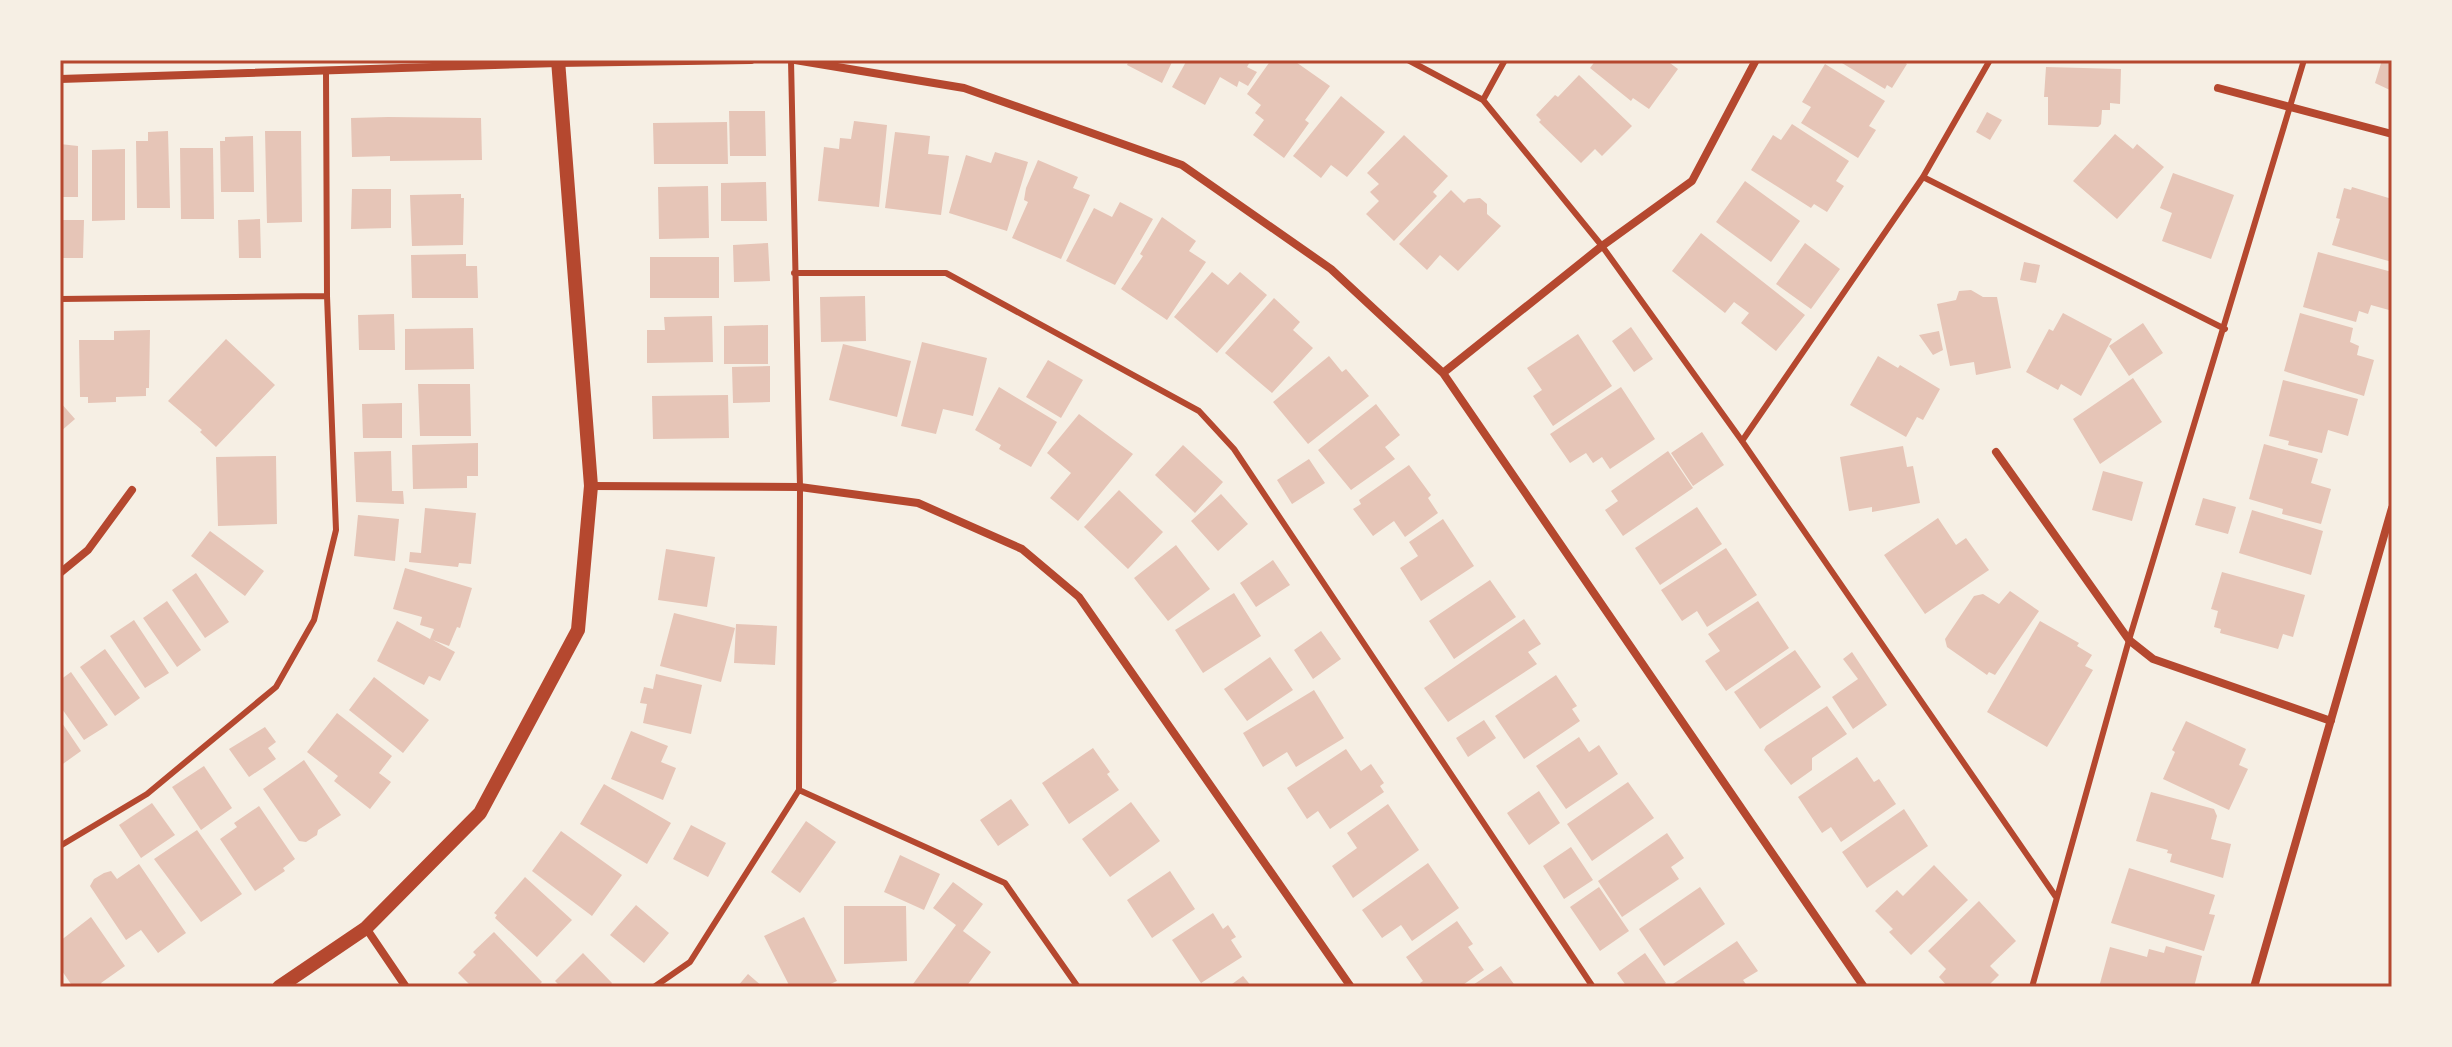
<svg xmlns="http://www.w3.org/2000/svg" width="2452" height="1047" viewBox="0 0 2452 1047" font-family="Barlow,sans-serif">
<rect width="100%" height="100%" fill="#f6efe4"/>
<path fill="#e6c5b7" d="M1129 60H1173L1162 83 1127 65Z
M1187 60H1251L1247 67 1257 72 1248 86 1239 81 1237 87 1220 77 1205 105 1172 87Z
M1271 60H1293L1330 86 1305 120 1309 123 1284 158 1253 135 1264 120 1255 113 1261 105 1247 94Z
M1596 60H1666L1678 69 1649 109 1633 98 1631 101 1590 68Z
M1837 60H1901L1907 64 1892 88 1887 85 1885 89Z
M2382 60H2392V91L2375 83Z
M1825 64 1885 101 1869 126 1876 130 1858 158 1801 123 1811 107 1802 102Z
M2046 67 2121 69 2120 104 2110 103V110H2102L2101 124 2098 127 2048 125V97H2044Z
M1579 75 1632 126 1602 156 1595 149 1581 163 1539 122 1541 120 1536 115 1555 95 1558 97Z
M1341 96 1385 132 1347 177 1331 165 1321 178 1293 156Z
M729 111H765L766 156H730Z
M1987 112 2002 120 1990 140 1976 132Z
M388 117 481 118 482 160 390 161V156L352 157 351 118Z
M854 121 887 125 879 207 818 201 824 147 839 149 840 138 851 139Z
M727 122 728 164H654L653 123Z
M1792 124 1849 161 1836 181 1844 186 1827 212 1814 204 1811 208 1751 170 1773 135 1781 140Z
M168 131 170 208H137L136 141H148V132Z
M265 131H301L302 222 267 223Z
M895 132 930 136 928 154 949 156 941 215 885 208Z
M2115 134 2133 149 2137 144 2164 167 2117 219 2073 181Z
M1404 135 1448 176 1433 192 1437 196 1394 241 1366 214 1379 201 1370 192 1379 184 1367 173Z
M253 136 254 192H221L220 141H225V137Z
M60 144 78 146V197H60Z
M180 148H213L214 219H181Z
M125 149V220L92 221V150Z
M995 152 1028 162 1007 231 949 213 966 155 991 163Z
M1038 160 1078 177 1073 188 1090 195 1061 259 1012 238 1028 202 1024 200 1026 188Z
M2173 173 2234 195 2211 259 2162 241 2172 213 2160 208Z
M1745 181 1800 221 1771 262 1716 222Z
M766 182 767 221H721V183Z
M708 186 709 238 659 239 658 187Z
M2352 187 2392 199V262L2332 245 2340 219 2336 218 2344 188 2351 190Z
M352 189H391V228L351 229Z
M1451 190 1464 203 1468 199 1480 198 1487 204V214L1501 226 1458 271 1440 255 1427 270 1399 244Z
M461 194V198H464L463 245 412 246 410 195Z
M1120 202 1153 219 1115 285 1066 261 1094 208 1112 217Z
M1162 217 1196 241 1189 251 1206 262 1167 320 1121 289 1143 256 1140 254Z
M260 219 261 258H239L238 220Z
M60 220H84L83 258H60Z
M1701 233 1805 315 1776 351 1741 323 1749 313 1734 302 1725 313 1672 271Z
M768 243 770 281 734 282 733 245Z
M1805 243 1840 269 1811 309 1776 284Z
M2318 252 2392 272V298L2389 310 2371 305 2368 314 2359 311 2356 322 2303 307Z
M466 254V266H477L478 298H412L411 255Z
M650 257H719V298H650Z
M2024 262 2040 265 2036 283 2020 280Z
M1212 272 1228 285 1240 272 1267 295 1217 353 1174 317Z
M1971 290 1983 297H1997L2011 368 1976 375 1974 362 1950 366 1937 304 1956 300 1959 291Z
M865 296 866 341 821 342 820 297Z
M1274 298 1300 322 1293 330 1313 348 1272 393 1225 353Z
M2063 313 2112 339 2081 396 2061 384 2058 390 2026 372 2049 329 2053 331Z
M2300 313 2353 328 2350 342 2359 346 2357 355 2374 360 2364 396 2284 371Z
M394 314 395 350H359L358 315Z
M712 316 713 362 647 363V330H665L664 317Z
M2143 323 2163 353 2129 376 2109 346Z
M768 325V364H724V326Z
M1631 327 1653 359 1634 372 1612 341Z
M473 328 474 369 405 370V329Z
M150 330 149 388H146V396L116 397V402L88 403V397H80L79 340H114V331Z
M1939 331 1943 350 1933 355 1919 335Z
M1578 334 1612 386 1553 426 1533 396 1542 390 1527 368Z
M226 339 275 385 216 447 200 432 202 430 168 401Z
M922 342 987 358 973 416 943 409 936 434 901 426Z
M843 344 911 361 897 417 829 400Z
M1329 356 1342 372 1346 369 1369 396 1308 444 1273 402Z
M1878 356 1898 368 1900 365 1940 389 1923 420 1917 417 1906 437 1850 405Z
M1048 360 1083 380 1061 418 1026 397Z
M770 366V402L733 403 732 367Z
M2133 378 2162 422 2100 464 2073 419Z
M2283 380 2358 399 2348 436 2328 430 2322 453 2288 445 2289 441 2269 436Z
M418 384H470L471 436H420Z
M999 387 1057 422 1031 467 999 449 1001 445 975 430Z
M1621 387 1655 439 1610 469 1602 457 1593 463 1586 453 1570 463 1550 434Z
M728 395 729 438 653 439 652 396Z
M60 402 75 419 60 432Z
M402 403V438H363L362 404Z
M1376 404 1400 435 1385 447 1395 459 1351 490 1318 450Z
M1079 414 1133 454 1078 521 1050 498 1071 473 1047 453Z
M1702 432 1724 465 1693 486 1671 453Z
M478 443V476H467V488L413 489 412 445Z
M2264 444 2318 459 2311 483 2331 489 2321 524 2282 514 2283 509 2249 499Z
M1183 445 1223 482 1195 513 1155 475Z
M1903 446 1907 467 1913 466 1920 503 1872 512V507L1849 511 1840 457Z
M391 451 392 491H403L404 504 356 502 354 452Z
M1668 451 1693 488 1623 536 1605 510 1618 501 1611 491Z
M276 456 277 524 218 526 216 457Z
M1309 459 1325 483 1292 504 1277 480Z
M1409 465 1431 495 1428 498 1438 513 1405 537 1394 521 1373 536 1353 509 1361 504 1359 500Z
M2103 471 2143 482 2132 521 2092 510Z
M1119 490 1163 532 1128 569 1084 527Z
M1221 494 1248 524 1218 551 1191 521Z
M2203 498 2236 507 2228 534 2195 525Z
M1697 507 1722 544 1660 585 1635 548Z
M425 508 476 513 471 564 459 563 458 567 409 562 410 552 421 553Z
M2252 510 2323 531 2311 575 2239 553Z
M358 515 399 519 395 561 354 556Z
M1938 518 1956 545 1966 538 1989 570 1925 614 1884 555Z
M1443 519 1474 566 1421 601 1400 568 1418 556 1409 542Z
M210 531 264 571 245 596 191 556Z
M1176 545 1210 589 1168 621 1134 578Z
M1726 548 1757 595 1707 627 1697 611 1682 621 1661 590Z
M666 549 715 557 707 607 658 600Z
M1273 560 1290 585 1256 607 1240 583Z
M405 568 472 588 460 628 457 627 449 646 433 640 455 652 440 681 429 676 424 685 377 661 397 621 430 639 434 629 420 625 422 617 393 609Z
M2222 572 2305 595 2293 637 2283 634 2278 649 2220 633 2221 629 2214 627 2218 611 2211 609Z
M196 573 229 622 205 638 172 590Z
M1490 580 1516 617 1454 659 1429 621Z
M2010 591 2039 611 1995 675 1989 672 1987 675 1947 647 1945 639 1974 596 1983 594 1999 604Z
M1234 593 1261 636 1203 673 1175 630Z
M167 601 201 650 177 667 143 618Z
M1758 601 1789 648 1726 691 1705 661 1720 651 1708 634Z
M674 613 735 628 721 682 660 666Z
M1524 619 1541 644 1528 652 1537 664 1448 722 1424 688Z
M134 620 169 673 145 688 110 636Z
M2040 621 2079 643 2077 646 2092 655 2085 666 2093 670 2047 747 1987 712Z
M736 624 777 626 775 665 734 663Z
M1321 631 1341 659 1313 679 1294 650Z
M105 649 140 698 115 716 80 667Z
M1795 650 1821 687 1760 729 1734 692Z
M1852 652 1887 705 1853 729 1832 697 1858 679 1843 659Z
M1270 657 1293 690 1247 721 1224 689Z
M71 672 108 725 84 740 60 706V680Z
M656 674 702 685 691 734 643 723 647 704 640 703 644 687 653 689Z
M1556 675 1577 706 1572 709 1580 721 1524 759 1495 716Z
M374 677 429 720 403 753 349 710Z
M1314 690 1344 738 1296 767 1287 752 1263 767 1243 733Z
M1827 706 1847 734 1812 758V770L1791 785 1764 750 1766 746Z
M337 713 392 756 379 773 391 782 370 809 334 781 338 776 307 752Z
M60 720 81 751 60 766Z
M1484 720 1496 738 1468 757 1456 738Z
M2186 721 2246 749 2239 765 2248 769 2229 810 2163 779 2175 752 2172 750Z
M265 727 276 742 268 748 276 759 249 777 229 749Z
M631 731 668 746 661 762 676 768 663 800 611 779Z
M1579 737 1589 752 1599 745 1618 774 1566 809 1536 766Z
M1093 748 1110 772 1107 774 1119 790 1069 824 1042 783Z
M1346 749 1361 771 1371 764 1384 783 1380 786 1384 792 1330 829 1318 811 1307 819 1287 788Z
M1857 757 1874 782 1879 779 1896 804 1841 842 1831 827 1822 833 1798 797Z
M304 760 341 815 318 830 317 835 306 842 299 841 263 789Z
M204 766 232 808 201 830 172 787Z
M1628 782 1654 818 1592 861 1567 824Z
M604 784 671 823 647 864 580 824Z
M1539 791 1560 823 1529 845 1507 813Z
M2151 792 2214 809 2217 816 2211 839 2231 844 2223 878 2170 862 2172 854 2167 853 2168 850 2136 841Z
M1011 799 1029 825 998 846 980 820Z
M1131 802 1160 841 1110 877 1082 839Z
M152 803 175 835 141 858 119 825Z
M1388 804 1419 850 1353 898 1332 866 1357 848 1347 833Z
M259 806 295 859 283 868 285 871 255 891 220 839 237 827 234 823Z
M1904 809 1928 846 1867 888 1842 852Z
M806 821 836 842 800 893 771 872Z
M691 825 726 843 708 877 673 859Z
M197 830 242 894 201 922 154 859Z
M561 831 622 875 592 916 532 871Z
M1667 833 1684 858 1671 867 1679 879 1622 917 1598 881Z
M1571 847 1593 880 1564 899 1543 866Z
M900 855 940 874 924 910 884 892Z
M1428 863 1459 908 1412 941 1401 925 1382 938 1362 910Z
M139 864 186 933 158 953 141 930 126 940 90 886 94 879 104 873 111 871 117 879Z
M1934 865 1968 900 1911 955 1889 932 1893 929 1875 911 1897 890 1903 896Z
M2129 868 2215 895 2209 914 2215 915 2204 951 2111 923Z
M1170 871 1195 909 1152 938 1127 900Z
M525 877 572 920 537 957 495 918 497 915 494 913Z
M953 882 983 904 963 931 991 952 966 987H916L913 984 956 925 933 908Z
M1599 887 1629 931 1600 951 1570 907Z
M1700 887 1725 924 1664 966 1639 929Z
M1979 901 2016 941 1990 966 1999 975 1987 987H1948L1939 977 1946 969 1928 951Z
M636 905 669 933 644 963 610 935Z
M844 906H906L907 961 844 964Z
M1213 913 1223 929 1228 925 1236 937 1231 940 1242 957 1201 983 1172 940Z
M91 917 125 966 101 983 102 985 99 987H73L60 968V941Z
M804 917 837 981 824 987H790L764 936Z
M1457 921 1473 944 1468 947 1484 970 1460 987H1423L1420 983 1423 981 1406 957Z
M494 932 542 982 537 987H472L458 973 476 955 473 952Z
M1737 941 1758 971 1743 980 1748 987H1676L1673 984Z
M2166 946 2202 956 2194 987H2099L2110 947 2147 957 2149 949 2164 953Z
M583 953 612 983 609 987H561L555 981Z
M1645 953 1666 983 1660 987H1627L1617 973Z
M1501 966 1516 987H1470Z
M748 974 763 987H737Z
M1243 976 1252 987H1228Z"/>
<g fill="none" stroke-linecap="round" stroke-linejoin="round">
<path stroke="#b5482f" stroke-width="6" d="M1408 60 1483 100 1602 246 1742 441 2056 897
M1483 100 1505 60
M1923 177 2225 329
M794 273H946L1199 411 1234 449 1593 987
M60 299 327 296
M1742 441 1923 177 1990 60
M799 790 1005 883 1078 987
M60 846 147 794 276 687 314 620 336 530 327 296 326 72
M654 987 690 962 799 790 800 487 791 60
M2032 987 2129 640 2304 60"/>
<path stroke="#b5482f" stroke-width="8" d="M795 60 964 88 1182 165 1331 269 1443 373 1864 987
M60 79 558 63 751 60
M2218 88 2392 134
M1443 373 1602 246 1692 181 1756 60
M1996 452 2129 640 2153 659 2331 721
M591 486 800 487 918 503 1022 549 1079 597 1351 987
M60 573 88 550 132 490
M366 928 406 987
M2254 987 2392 508"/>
<path stroke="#b5482f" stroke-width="14" d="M279 987 366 928 480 813 578 630 591 486 558 60"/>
</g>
<rect width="2452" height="1047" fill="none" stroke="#f6efe4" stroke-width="124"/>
<rect x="62" y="62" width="2328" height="923" fill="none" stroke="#b5482f" stroke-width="3"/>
</svg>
